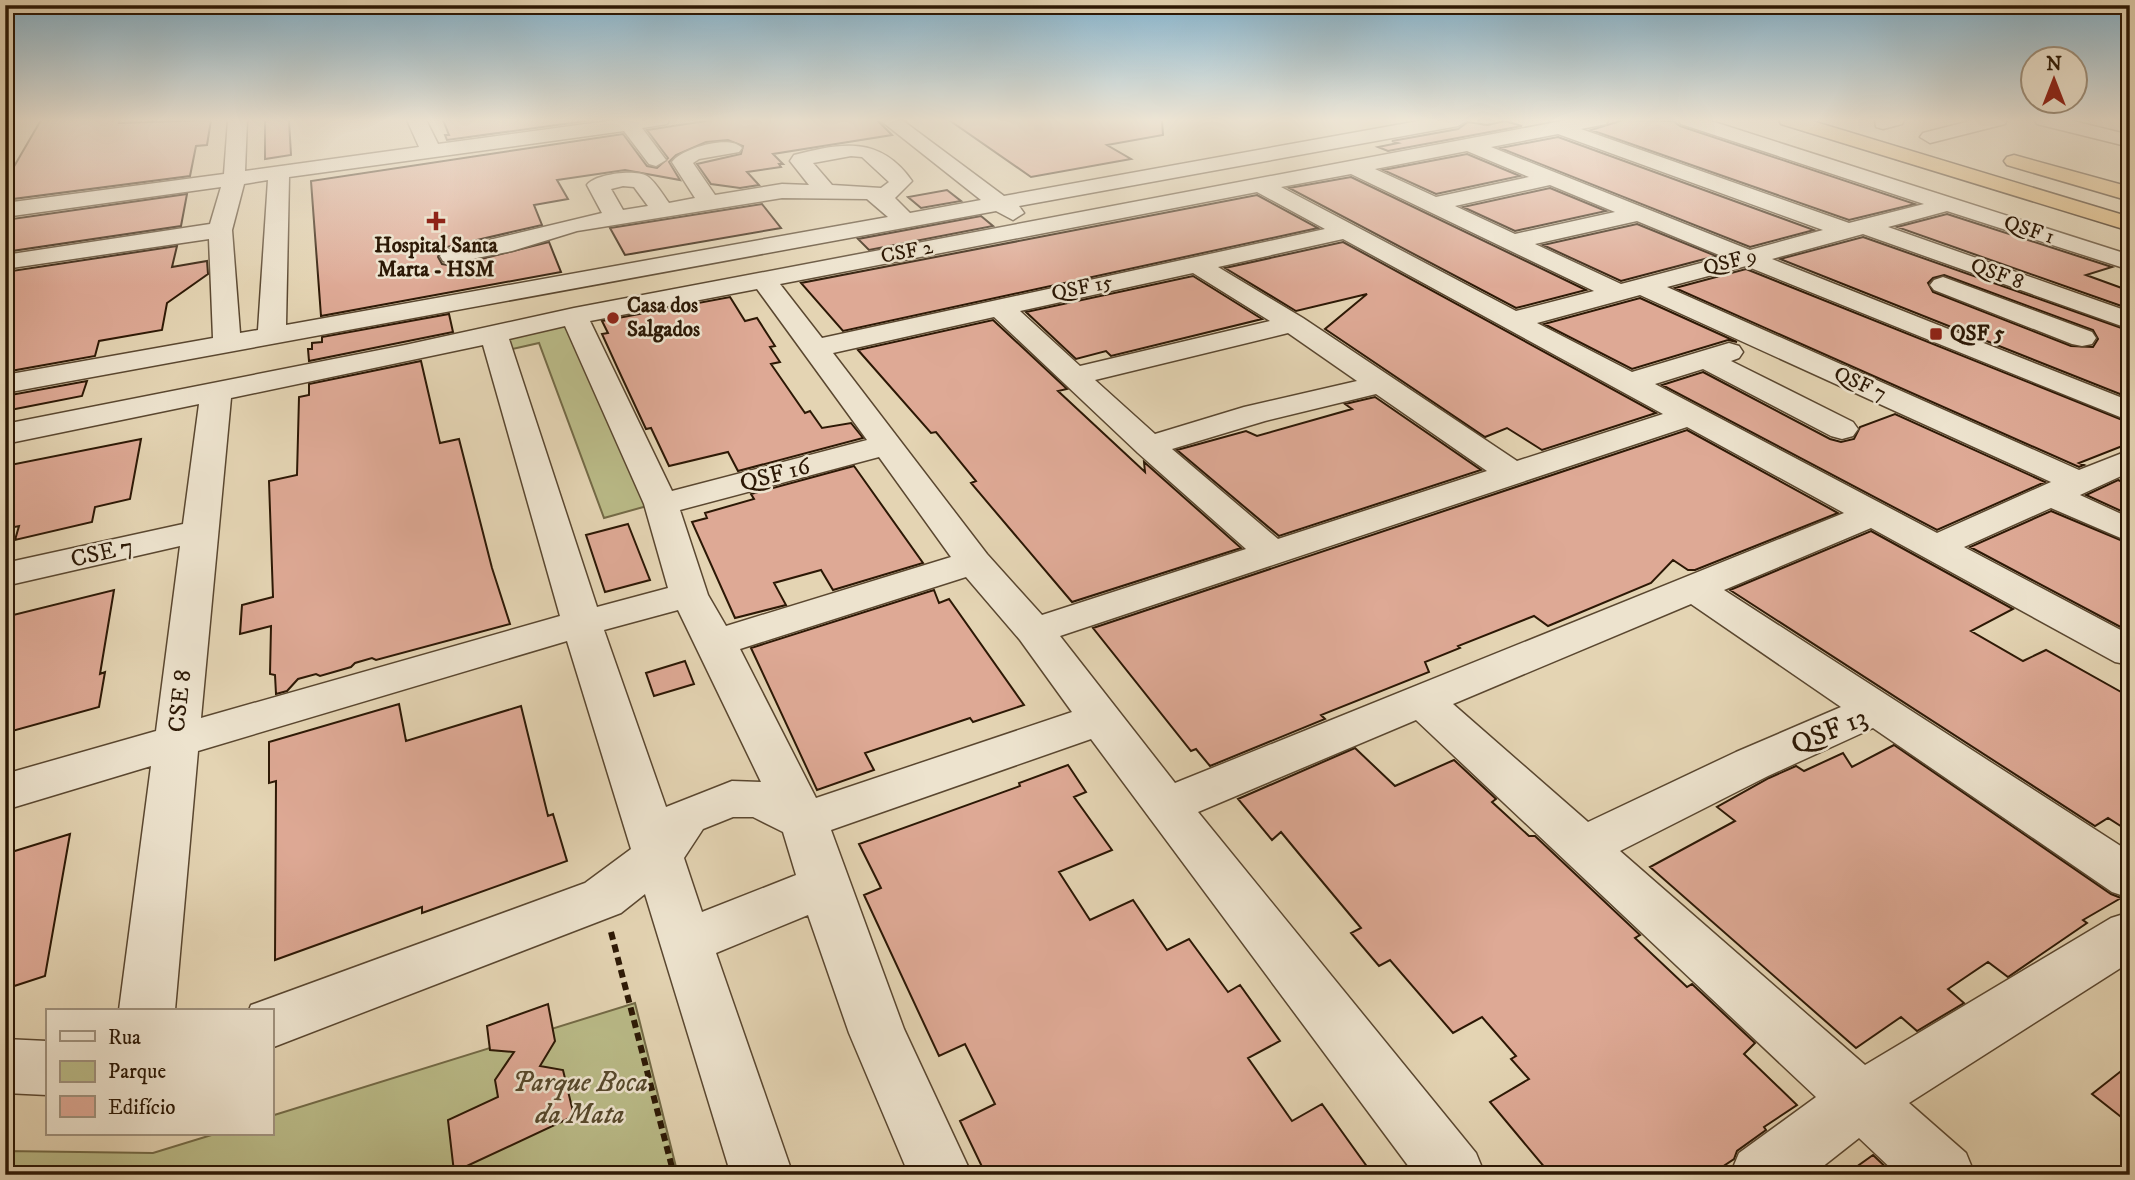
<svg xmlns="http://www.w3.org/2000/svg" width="2135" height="1180" viewBox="0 0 2135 1180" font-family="'IM FELL DW Pica',serif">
<rect width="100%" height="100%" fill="#e4d4b3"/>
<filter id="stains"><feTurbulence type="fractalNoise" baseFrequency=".00286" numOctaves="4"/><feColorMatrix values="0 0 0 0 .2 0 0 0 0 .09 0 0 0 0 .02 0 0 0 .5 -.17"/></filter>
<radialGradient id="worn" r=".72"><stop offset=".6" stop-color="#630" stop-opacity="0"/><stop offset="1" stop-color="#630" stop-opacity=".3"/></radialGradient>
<path fill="#babb88" stroke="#736a46" stroke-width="2" d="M570 317 647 506 604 518 539 343 499 352 494 334Z
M635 1003 678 1175H5V1151L153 1153 218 1133H271V1116Z"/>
<path fill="#dea995" stroke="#2c1805" stroke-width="2" fill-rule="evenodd" d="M41 120H120L119 123 211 120 207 145 196 146 190 176 5 200V182Z
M265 120H289L291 155 265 159Z
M443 120H593L447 140 445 135H449Z
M712 120H877L892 135 773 154 783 164H779L781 167 747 172 759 185 740 188 711 184 697 164 741 154 743 146 728 140 706 142 676 155 669 162 680 180 625 170 557 180 568 199 534 205 542 225 442 248 438 257 442 264 453 266 549 242 561 272 321 316 311 181 623 134 647 166 657 168 668 158 647 130Z
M949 120H1162L1163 135 1107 145 1131 159 1031 177Z
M1623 120 1673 121 1680 126 1915 204 1849 220 1591 130Z
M1505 121 1522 126 1388 151 1378 147 1398 143 1392 141 1458 129 1468 122 1487 125Z
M1558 137 1814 230 1750 247 1500 148Z
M1467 154 1520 176 1436 194 1383 170Z
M1351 177 1586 290 1516 308 1289 188Z
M1550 188 1606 211 1515 231 1463 207Z
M947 190 961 201 921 208 908 197Z
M187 194 181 226 5 252V220Z
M1257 195 1318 228 843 331 801 283Z
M762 204 781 228 625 255 610 228Z
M1947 214 2112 267 2086 275 2130 291V309L1897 227Z
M981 216 993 226 869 250 858 239Z
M1637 224 1716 256 1621 281 1543 245Z
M1863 237 2130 331V398L1780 259ZM1944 275 2093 330 2098 339 2093 347 2071 346 1933 292 1928 283 1933 278Z
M1343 242 1656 413 1542 450 1507 428 1485 437 1325 329 1367 294 1296 311 1225 268Z
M177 246 172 267 207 261 208 274 167 303 162 330 99 341 95 356 5 372V327L10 315H5V272Z
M1746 269 2130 423V443L2079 463 2084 465 2079 467 1675 288Z
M1193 276 1262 319 1111 356 1106 351 1076 359 1026 312Z
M730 297 745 321 757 318 775 346 770 347 780 362 771 364 805 413 810 411 822 428 851 423 863 438 738 471 728 452 669 466 651 428 646 429 618 369 602 334 608 333 602 321Z
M1640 298 1737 342 1728 340 1632 369 1544 324Z
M449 314 453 332 309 361 308 349H312V343L322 342V337Z
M993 320 1067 389 1058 391 1145 472 1144 462 1241 548 1072 602 971 483 976 481 936 432 931 433 858 350Z
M421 361 440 443 459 439 492 568 510 624 376 660 372 658 355 663 351 667 320 676 316 674 298 679 287 691 276 694 275 675 270 674 271 626 240 634 242 605 273 597 269 481 297 475 299 397 309 395V384Z
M1703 372 1830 439 1841 442 1854 439 1860 427 1895 414 2045 482 1937 530 1662 385Z
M87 381 82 396 5 411V396Z
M1375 397 1481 470 1279 536 1177 450 1246 431 1257 436 1352 409 1345 404Z
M1687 430 1838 513 1695 570H1688L1673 560 1651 583 1548 626 1534 616 1458 646 1460 648 1425 662 1429 672 1321 715 1325 719 1210 766 1196 749 1191 751 1093 628Z
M141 439 130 499 95 507 92 522 15 540 19 526 5 529V466Z
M854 466 923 563 833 590 821 570 774 583 786 605 735 618 692 522 707 518 705 513 754 499 751 494Z
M2118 480 2130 485V515L2086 495Z
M2051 511 2130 544V632L1970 547Z
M628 524 650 580 605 592 586 535Z
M1871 531 2013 609 1971 631 2023 661 2046 650 2130 697V832L2108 818 2095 826 1730 590Z
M114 590 100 674 105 672 99 707 5 733V617Z
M934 590 939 603 949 599 1024 705 973 722 970 718 865 753 874 770 817 790 751 648Z
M685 661 694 684 654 696 646 673Z
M399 704 406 741 521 706 548 816 553 814 567 861 422 913V907L275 960 276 781 269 783V742Z
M1894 745 2111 894 2121 898 2083 920 2087 923 2008 977 1988 962 1948 989 1964 1003 1917 1031 1901 1017 1856 1048 1650 867 1735 821 1717 807 1769 778 1796 766 1804 771 1843 753 1852 767Z
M1355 748 1395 786 1454 760 1496 799 1492 802 1529 836H1535L1640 935 1635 938 1687 987 1692 984 1755 1043 1744 1054 1797 1105 1764 1127 1766 1130 1737 1151 1734 1159 1710 1175H1551L1490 1102 1529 1079 1511 1059 1516 1056 1482 1017 1453 1033 1390 960 1379 966 1351 933 1361 928 1300 855 1281 832 1272 840 1238 799Z
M1068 765 1086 792 1074 797 1112 850 1059 872 1090 920 1133 900 1167 950 1189 939 1228 992 1240 985 1280 1041 1248 1058 1292 1121 1322 1104 1373 1175H986L960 1121 995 1104 965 1044 939 1056 864 895 881 888 859 844 1020 786 1019 783Z
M70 834 45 976 5 989V854Z
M548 1004 555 1041 540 1066 563 1070 574 1116 454 1172 448 1120 498 1097 495 1080 514 1052 490 1050 487 1026Z
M2130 1064V1124L2092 1094Z
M1873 1155 1894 1175H1845Z"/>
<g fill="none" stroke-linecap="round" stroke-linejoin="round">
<g stroke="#5a4730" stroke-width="3">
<path id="minor" d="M228 120H247L245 171 419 147 407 120H426L438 144 615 120H669L667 124 642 128 666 160 656 166 649 164 624 131 289 177 286 325 888 217 867 199 782 198 577 231 512 251 452 263 443 261 440 256 443 251 602 213 587 185C595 174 635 169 647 176 655 181 663 195 669 203L695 198 672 162C682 148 731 134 742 148L739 152 699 159 693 163 715 195 782 184 809 185 790 161 794 155C841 143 880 135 912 181L895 198 910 213 981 200 880 120H902L1004 196 1424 120H1467L1458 126 1019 206 1024 213 1013 220 996 211 5 393V375L213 338 209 239 5 269V255L210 224 221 187 5 217V203L224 174ZM851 156 862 157 889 182 881 188 832 185 813 163ZM268 180 258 330 240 333 232 230 244 184ZM623 186 634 187 648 206 623 210 611 189Z
M1567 120H1608L1606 124 1581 129 1849 223 1924 204 1681 124 1679 120H1708L2130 255V270L1947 211 1888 227 2130 312V329L1863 234 1772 259 2130 401V421L1746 266 1667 287 2079 470 2130 450V472L2080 495 2130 518V542L2051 508 1964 547 2130 635V665L2115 662 1871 528 1724 590 2130 852V898L2112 892 1873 728 1768 776 1620 851 1865 1065 2111 918 2130 912V962L1909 1103 1966 1153 1975 1175H1898L1859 1138 1812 1175H1730L1739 1153 1816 1097 1416 720 1198 812 1476 1153 1485 1175H1415L1091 739 831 830 904 1029 972 1175H909L849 1033 808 915 716 953 793 1175H731L645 894 621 913 271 1048V1010H249L251 1005 585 883 631 849 567 641 198 751 175 1010H119L151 766 5 810V774L156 731 180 546 5 586V563L183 524 199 404 5 444V424L405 345 574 308ZM1558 134 1823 230 1750 250 1491 147ZM1467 151 1529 177 1436 197 1375 169ZM1351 174 1594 291 1516 311 1281 187ZM1550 185 1615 212 1515 234 1455 206ZM1257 192 1325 229 822 338 780 284ZM1637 221 1724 257 1621 284 1535 244ZM1343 239 1663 414 1517 461 1303 318 1218 267ZM1193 273 1270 321 1080 366 1020 311ZM757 289 867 440 672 491 590 321ZM1640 295 2051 482 1937 533 1655 384 1703 369 1831 436 1842 439 1853 436 1858 429 1853 422 1731 361 1739 358 1743 352 1739 346 1729 343 1632 372 1537 323ZM994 317 1138 453 1246 549 1042 615 987 554 833 353ZM565 326 644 504 668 588 597 607 509 339ZM1288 333 1357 381 1244 407 1155 434 1095 380ZM483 345 560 616 201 718 231 398ZM1376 394 1487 471 1278 539 1172 449 1265 421ZM1687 427 1844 513 1175 783 1060 636ZM879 457 951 557 726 626 708 595 680 510ZM966 577 1020 640 1072 712 816 798 740 649ZM1691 604 1841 707 1736 752 1588 822 1453 704ZM678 610 761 782 732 781 666 807 604 630ZM733 817H753L783 832 796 875 702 912 684 858 703 829Z
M1875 120H1904L1902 124 1883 129 1876 127Z
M1974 120H2007L2005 124 1930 143 1920 137 1923 133Z
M2035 120H2069L2130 135V147L2037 124Z
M1943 277 2092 332 2096 338 2092 344 2082 346 2072 344 1934 290 1930 285 1934 280Z
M5 1039 47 1041V1095L5 1093Z"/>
</g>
<g stroke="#2c1805" stroke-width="3">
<path id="highway" d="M1779 120H1809L2130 217V231L1781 124Z
M2014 155 2130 187V201L2007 165 2004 161 2007 157Z"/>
</g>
<path stroke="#2c1805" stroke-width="6" stroke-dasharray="8 5" stroke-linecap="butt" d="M611 932 674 1175"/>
<use href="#minor" fill="#ede3ce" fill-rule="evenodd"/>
<use href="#highway" fill="#e2ba7a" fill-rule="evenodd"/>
</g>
<linearGradient id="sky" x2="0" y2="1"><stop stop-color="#87b6d0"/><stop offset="0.42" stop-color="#f3ecdd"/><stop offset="1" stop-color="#f3ecdd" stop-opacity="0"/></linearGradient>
<rect width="2135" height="286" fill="url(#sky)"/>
<g fill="#8f2418" stroke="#ede3ce" stroke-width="2.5">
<path d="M432.5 210.5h7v7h7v7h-7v7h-7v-7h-7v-7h7z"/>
<circle cx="613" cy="318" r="7"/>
<rect x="1929" y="327" width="14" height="14" rx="3.5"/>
</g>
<g text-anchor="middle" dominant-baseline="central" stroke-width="5" stroke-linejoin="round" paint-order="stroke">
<g font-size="21" fill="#2c1805" stroke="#ede3ce">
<text transform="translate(2029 230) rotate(18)">QSF 1</text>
<text transform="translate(907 252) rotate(-11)">CSF 2</text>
<text transform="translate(1730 262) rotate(-15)">QSF 9</text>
<text transform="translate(1997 274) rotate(20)">QSF 8</text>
<text transform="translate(1082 288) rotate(-12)">QSF 15</text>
<text transform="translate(1860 384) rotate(24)">QSF 7</text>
</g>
<g font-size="21" font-weight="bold" fill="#2c1805" stroke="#ede3ce" text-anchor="start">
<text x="436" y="246" text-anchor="middle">Hospital Santa<tspan x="436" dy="24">Marta - HSM</tspan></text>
<text x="627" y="306">Casa dos<tspan x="627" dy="24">Salgados</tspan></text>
<text x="1950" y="334">QSF 5</text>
</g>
<g font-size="24" fill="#2c1805" stroke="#ede3ce">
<text transform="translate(775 475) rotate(-15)">QSF 16</text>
<text transform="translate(102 553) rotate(-13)">CSE 7</text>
<text transform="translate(180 701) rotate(-84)">CSE 8</text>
</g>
<g font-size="28" fill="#2c1805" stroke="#ede3ce">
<text transform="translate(1829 731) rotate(-23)">QSF 13</text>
</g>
<g font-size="28" font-style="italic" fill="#57492c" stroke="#ede3ce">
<text x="580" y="1082">Parque Boca<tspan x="580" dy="32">da Mata</tspan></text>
</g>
</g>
<rect width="2135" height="1180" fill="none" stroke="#e4d4b3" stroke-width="28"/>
<rect x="7" y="7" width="2121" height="1166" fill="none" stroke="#2c1805" stroke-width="3.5"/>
<rect x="14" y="14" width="2107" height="1152" fill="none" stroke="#2c1805" stroke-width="2"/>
<rect x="46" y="1009" width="228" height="126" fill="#ede3ce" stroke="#a0927e" stroke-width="2"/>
<rect x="60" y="1031" width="35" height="10" fill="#ede3ce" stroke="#a0927e" stroke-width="2"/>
<text x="108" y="1044" font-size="21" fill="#2c1805">Rua</text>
<rect x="60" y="1061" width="35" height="21" fill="#babb88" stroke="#a0927e" stroke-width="2"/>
<text x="108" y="1078" font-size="21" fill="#2c1805">Parque</text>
<rect x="60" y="1096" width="35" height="21" fill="#dea995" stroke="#a0927e" stroke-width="2"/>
<text x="108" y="1114" font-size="21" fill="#2c1805">Edifício</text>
<g transform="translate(2054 80)"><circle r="33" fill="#ede3ce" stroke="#a0927e" stroke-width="2"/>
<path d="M0-5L12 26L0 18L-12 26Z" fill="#8f2418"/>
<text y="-10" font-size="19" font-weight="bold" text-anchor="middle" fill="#2c1805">N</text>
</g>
<rect width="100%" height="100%" filter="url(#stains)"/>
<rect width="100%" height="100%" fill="url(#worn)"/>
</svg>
